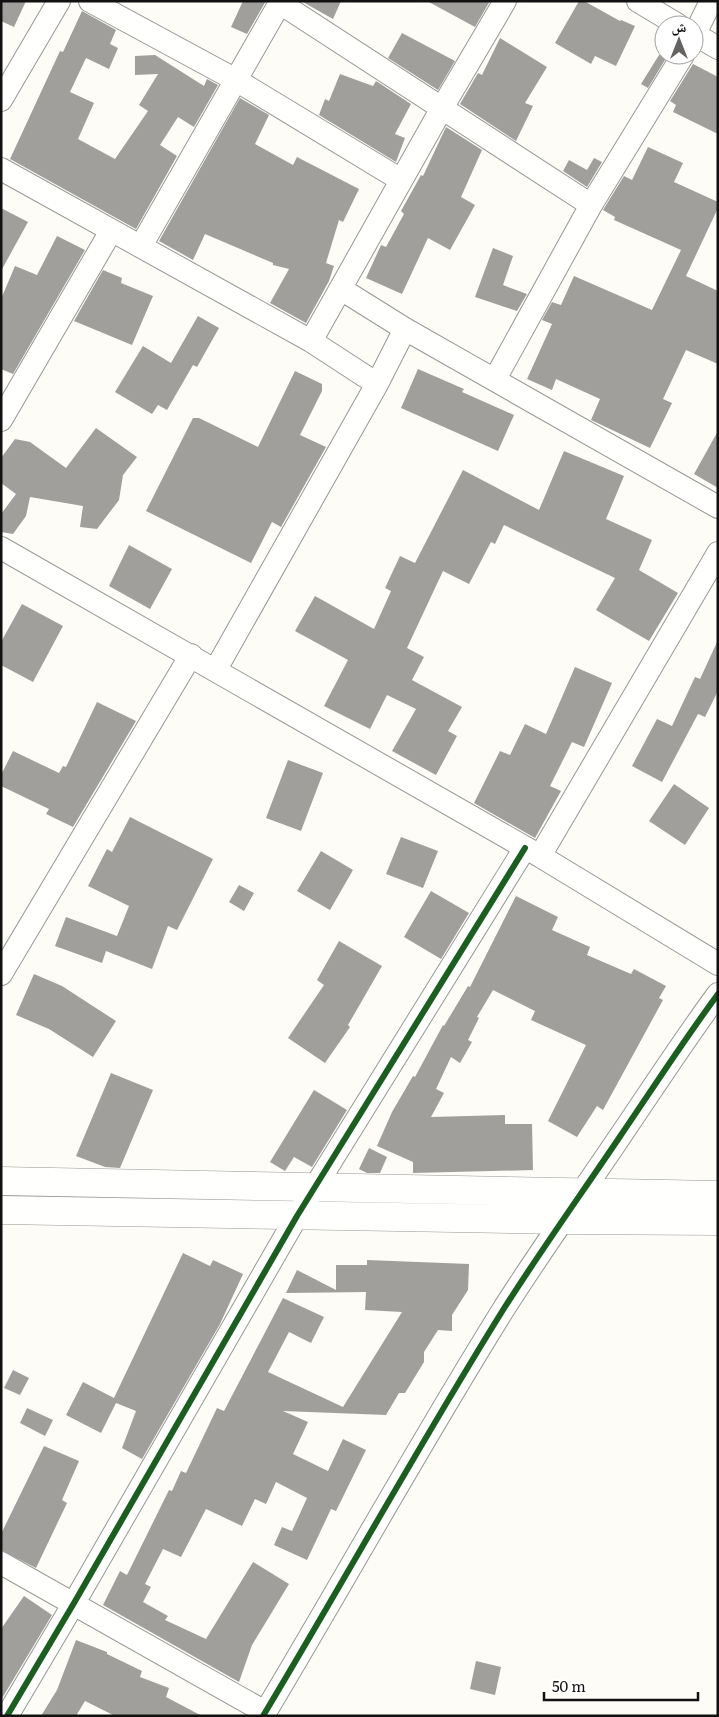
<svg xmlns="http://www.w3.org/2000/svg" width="719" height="1717" viewBox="0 0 719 1717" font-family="Literata,'Noto Naskh Arabic',serif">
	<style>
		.building { fill: #a19f9c }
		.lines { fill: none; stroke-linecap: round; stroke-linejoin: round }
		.minor-casing { stroke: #979795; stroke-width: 24 }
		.tertiary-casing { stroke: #979795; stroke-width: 29 }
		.minor { stroke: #fffffe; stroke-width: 22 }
		.tertiary { stroke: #fffffe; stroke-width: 28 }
		.cycleway-casing { stroke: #fff; stroke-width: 9 }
		.cycleway { stroke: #1b5e20; stroke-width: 6 }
	</style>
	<rect width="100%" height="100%" fill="#fdfcf7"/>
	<path class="building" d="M1,1h25l-12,26 -13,-6z
		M243,1h23l-19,33 -16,-7z
		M301,1h40l-8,18z
		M427,1h63l-15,26z
		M579,1h5l36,20 1,-1 14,6 -19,40 -21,-10 -4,8 -36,-21z
		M82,11l34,19 -6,14 8,4 -9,21 -23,-11 -16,34 24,11 -16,36 37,20 33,-48 -9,-6 19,-31 -23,1v-19l20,-1 49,31 3,-7 11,6 -24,42 -16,-10 -18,28 17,11 -41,73 -126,-70 50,-108 3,1z
		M402,33l53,28 -17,29 -50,-32z
		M500,38l47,29 -22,36 8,3 -17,35 -56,-37 18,-31 4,2z
		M659,55h9l-20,33 -7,-4z
		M693,64l25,13v57l-45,-22 3,-7 -6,-4z
		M340,74l33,12 3,-5 35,23 -16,30 10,4 -9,24 -77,-47 6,-16 4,2z
		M240,98l29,17 -14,29 38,21 4,-8 62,32 -16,33 -4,-2 -13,43 8,3 -5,15 -23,42 -36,-20 19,-34 -16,-4v-2l-68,-29 -12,26 -34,-19z
		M446,127l36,23 -21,47 14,8 -25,45 -22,-12 -26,56 -36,-16 15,-33 5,2 18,-33 -3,-3 20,-36 2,1z
		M648,147l35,16 -9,19 44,20v6l-32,68 32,15v73l-32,-14 -23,49 9,4 -22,45 -59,-28 9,-21 -44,-20 -4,11 -25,-11 25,-55 -10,-4 10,-18 9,3 13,-29 78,34 29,-60 -67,-30 1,-3 -12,-7 21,-34 8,4z
		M594,158l8,4 -15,25 -24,-16 6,-11 18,10z
		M1,208l27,14 -27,49z
		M57,236l28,14 -72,124 -12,-5v-70l14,-33 22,9z
		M493,248l20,8 -10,29 24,9 -10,17 -42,-14z
		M103,270l19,8 -1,5 32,13 -21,49 -58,-24z
		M198,316l21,12 -22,39 -4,-2 -26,45 -9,-5 -6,9 -37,-22 28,-46 28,17z
		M418,369l46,20 -2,3 52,23 -16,36 -97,-43z
		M295,371l27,13v7l-22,44 26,12 -45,80 -9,-5 -21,41 -105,-52 47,-93h6l59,29z
		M96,428l41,29 -14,18 -4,25 -22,29 -17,-2 3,-21 -53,-9 -4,19 -13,18 -12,-2v-18l15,-20 -15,-11v-25l14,-19 15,3 36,26z
		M718,431v57l-24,-14z
		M564,451l60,25 -18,43 46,21 -13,30 39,23 -29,48 -53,-31 19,-32 -111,-53 -9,19 -4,-2 -22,42 -26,-13 -36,77 17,9 -12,23 50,27 -14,24 9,5 -21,39 -44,-24 24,-42 -29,-14 -17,34 -46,-23 24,-46 -53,-29 20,-35 59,33 17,-38 -6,-3 15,-32 15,7 48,-93 76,40z
		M129,545l43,24 -22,40 -41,-23z
		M22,604l41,22 -30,56 -32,-17v-23z
		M718,640v51l-13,26 -7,-3 -36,68 -30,-16 25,-47 15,7 23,-49 5,2z
		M575,667l37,16 -28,64 -12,-5 -22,44 11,5 -26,47 -61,-35 26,-52 10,4 15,-31 21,10z
		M97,702l39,19 -63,106 -27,-13 3,-5 -48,-23v-11l12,-24 46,22 4,-7 3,1z
		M288,760l35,13 -22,58 -35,-13z
		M674,784l35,24 -24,37 -36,-24z
		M130,817l83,42 -36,71 -9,-4 -16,43 -46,-18 -4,12 -47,-17 11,-29 51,19 12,-30 -41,-20 19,-37 5,3z
		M401,837l37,14 -15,37 -37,-14z
		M321,851l32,19 -23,40 -33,-19z
		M239,885l15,8 -10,18 -15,-9z
		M431,891l38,22 -28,46 -37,-22z
		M516,896l42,21 -6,13 38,17 -3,8 44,19 3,-5 32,17 -7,12 4,2 -60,110 -6,-4 -20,31 -29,-16 38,-76 -55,-25 4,-9 -42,-21 -16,27 2,1 -11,22 4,2 -12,21 -9,-6 -15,32 8,4 -13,24 74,-2v9h27l1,46 -120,3v-11l-36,-16 15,-34 21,-36 2,1 28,-52 1,1 24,-40 2,1z
		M339,941l43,25 -34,59 2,2 -25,36 -37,-25 36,-53 -7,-5z
		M34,974l28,12 54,35 -23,36 -44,-28 -33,-14z
		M111,1073l42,17 -33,78 -15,-1 -29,-11z
		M314,1090l33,20 -35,57 -18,-10 -9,14 -15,-9z
		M369,1148l18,9 -7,16h-13l-8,-4z
		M183,1253l27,13 3,-6 30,14 -23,50 -78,135 -20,-11 14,-37 -20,-8 -15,30 -35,-18 17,-33 31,16z
		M367,1260l102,4 -1,26 -16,25v16l-14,-1 -14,22v10l-19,31h-6l-13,22 -103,-4 25,11 -15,32 35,17 15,-32 23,11 -30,61 -5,-2 -24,51 -33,-15 8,-18 10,4 15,-33 -31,-16 -10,22 -11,-5 -13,27 -36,-17 -25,48 -18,-8 -18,35 6,3 -8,15 25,14 -3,4 41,19 47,-77 36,22 -37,61 -13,37 -136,-77 17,-34 7,4 42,-85 3,1 9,-20 5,2 31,-65 7,3 59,-113 41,19 -13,26 -22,-11 -21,40 75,35 59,-95 -37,-2 1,-18 -80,1 11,-23 39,20v-25h31z
		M13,1370l16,8 -9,17 -16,-7z
		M27,1408l26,12 -8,16 -25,-13z
		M44,1446l35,15 -17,39 5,3 -31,65 -35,-18v-16z
		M24,1596l28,19 -51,85v-71z
		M76,1640l31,12v2l35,17 -2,6 29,11 -3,9 36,19h-87l-30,-15 -9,15h-35l16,-26z
		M476,1661l25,6 -6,28 -25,-6z"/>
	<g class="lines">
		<g class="minor-casing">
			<path id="minor" d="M90,1l146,79 165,100
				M638,1l40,24
				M280,3l311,202
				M694,34l24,14
				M694,36l17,-35
				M1,100l58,-99
				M1,169l310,172 131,-233 63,-107
				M141,246l140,-245
				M341,289l64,40 313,178
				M311,341l66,43
				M495,379l96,-174 92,-150
				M1,420l110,-189
				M1,548l539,308 178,108
				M216,669l161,-285 28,-55
				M540,856l178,-303
				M1,974l190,-319
				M1,1563l264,149
				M7,1716l67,-113 223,-387 228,-368
				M263,1716c81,-135 157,-273 240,-406 38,-60 79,-117 118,-175 32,-47 63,-95 97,-141"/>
		</g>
		<g class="tertiary-casing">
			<path id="tertiary" d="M1,1181l717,14
				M1,1210l560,10 157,1"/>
		</g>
		<use href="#minor" class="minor"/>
		<use href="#tertiary" class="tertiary"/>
		<g class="cycleway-casing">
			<path id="cycleway" d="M7,1716l67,-113 223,-387 228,-368
				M263,1716c81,-135 157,-273 240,-406 38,-60 79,-117 118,-175 32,-47 63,-95 97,-141"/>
		</g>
		<use href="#cycleway" class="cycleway"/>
	</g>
	<rect width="719" height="1717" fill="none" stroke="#111111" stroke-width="5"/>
	<g transform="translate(679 40)"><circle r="24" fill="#ffffff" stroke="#a0a0a0"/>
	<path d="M0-4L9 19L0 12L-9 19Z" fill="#646362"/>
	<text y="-8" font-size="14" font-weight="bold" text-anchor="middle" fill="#111111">ش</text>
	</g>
	<path d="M544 1692v8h154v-8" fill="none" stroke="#111111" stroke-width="2.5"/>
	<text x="552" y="1692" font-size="15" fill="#111111" stroke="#ffffff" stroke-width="4" paint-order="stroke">50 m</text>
</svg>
